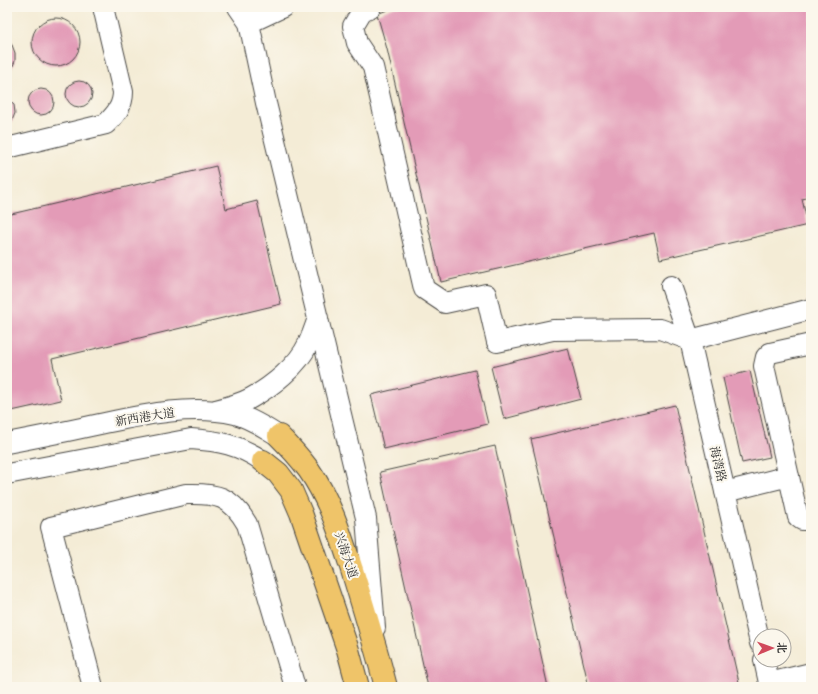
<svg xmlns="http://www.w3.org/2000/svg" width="818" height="694" viewBox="0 0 818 694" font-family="'IM FELL DW Pica','Noto Serif SC',serif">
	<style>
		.building { fill: #e39bb7 }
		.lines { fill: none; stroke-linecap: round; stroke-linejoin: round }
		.minor-casing { stroke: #494845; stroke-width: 22 }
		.major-casing { stroke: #494845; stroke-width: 24 }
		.minor { stroke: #fff; stroke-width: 20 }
		.major { stroke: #efc469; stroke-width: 22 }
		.labels { text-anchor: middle; stroke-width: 4; stroke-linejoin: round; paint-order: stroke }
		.street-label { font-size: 12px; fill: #2b2b2b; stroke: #fbf7ec }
	</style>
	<rect width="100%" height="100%" fill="#fbf7ec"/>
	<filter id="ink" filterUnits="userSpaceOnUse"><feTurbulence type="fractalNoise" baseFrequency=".025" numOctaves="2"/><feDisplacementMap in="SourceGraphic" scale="8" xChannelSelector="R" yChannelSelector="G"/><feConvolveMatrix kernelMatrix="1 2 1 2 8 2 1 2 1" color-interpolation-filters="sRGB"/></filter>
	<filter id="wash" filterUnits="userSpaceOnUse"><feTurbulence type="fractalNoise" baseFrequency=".012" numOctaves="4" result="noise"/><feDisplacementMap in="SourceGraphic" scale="16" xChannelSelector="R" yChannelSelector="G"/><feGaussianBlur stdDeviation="0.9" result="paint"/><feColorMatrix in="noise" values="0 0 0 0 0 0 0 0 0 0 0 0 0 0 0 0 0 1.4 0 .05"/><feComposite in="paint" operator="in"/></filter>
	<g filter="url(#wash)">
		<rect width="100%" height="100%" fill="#f4ecd6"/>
		<g id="blocks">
			<path class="building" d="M395,7h416v190l-9,2 6,26 -148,34 -6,-26 -213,49 -54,-233 -10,-35z
				M32 42a24 24 0 1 1 48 0a24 24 0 1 1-48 0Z
				M7,39l5,6 3,8v8l-3,7 -5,8z
				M66 94a13 13 0 1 1 26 0a13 13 0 1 1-26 0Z
				M28 102a13 13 0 1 1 26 0a13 13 0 1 1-26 0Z
				M7,99l7,6 1,8 -3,8 -5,3z
				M216,166l10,43 31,-8 24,103 -229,55 9,41 -54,12v-197z
				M568,348l13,51 -77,20 -13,-52z
				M475,370l13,54 -104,25 -13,-54z
				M750,371l20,86 -28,6 -19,-85z
				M675,405l65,282h-151l-58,-248z
				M495,446l53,241h-120l-48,-215z"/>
		</g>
	</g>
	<g filter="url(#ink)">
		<use href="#blocks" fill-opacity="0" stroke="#494845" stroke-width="1"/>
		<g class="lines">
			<g class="minor-casing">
				<path id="minor" d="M238,7l11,16 17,80 100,415 9,110
					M371,7l-9,4 -9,15 4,17 16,24 51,222 21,14 41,-9 11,48 56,-12 107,-1 30,11 121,-31
					M249,23l34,-16
					M7,148l99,-24c10,-10 17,-18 17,-32l-20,-85
					M671,286l19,54 70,303
					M811,344l-41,9 -4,4 -2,9 34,151 4,3h9
					M216,410c12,-3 24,-6 35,-12 20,-11 47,-32 57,-54 4,-8 7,-17 10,-26
					M7,443c31,-6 62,-12 93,-19 43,-9 91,-20 135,-10 16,4 30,14 44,22
					M7,474l184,-35c29,2 48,6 72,22
					M725,492l64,-16
					M764,660l6,27
					M769,683l42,-10
					M93,687l-42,-160 135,-33c31,-1 45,2 61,30l48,163"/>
			</g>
			<g class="major-casing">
				<path id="major" d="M279,436c11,11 21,22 30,34 21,30 32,66 43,100 12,39 24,78 34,117
					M263,461l15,12 13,17 10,23 47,137 10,37"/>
			</g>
			<use href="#minor" class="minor"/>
			<use href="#major" class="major"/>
		</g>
	</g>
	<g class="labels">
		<g class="street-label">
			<text transform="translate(145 417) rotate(-9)" y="4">新西港大道</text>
			<text transform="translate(718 464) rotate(77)" y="4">海湾路</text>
			<text transform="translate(346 555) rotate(71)" y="4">兴海大道</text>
		</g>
	</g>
	<rect width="818" height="694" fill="none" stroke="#fbf7ec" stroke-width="24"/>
	<g transform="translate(772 648) rotate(88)"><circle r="19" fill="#fbf7ec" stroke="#a8a59f"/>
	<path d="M0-3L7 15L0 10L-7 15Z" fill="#d1495b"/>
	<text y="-6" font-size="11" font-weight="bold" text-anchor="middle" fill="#2b2b2b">北</text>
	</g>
</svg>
